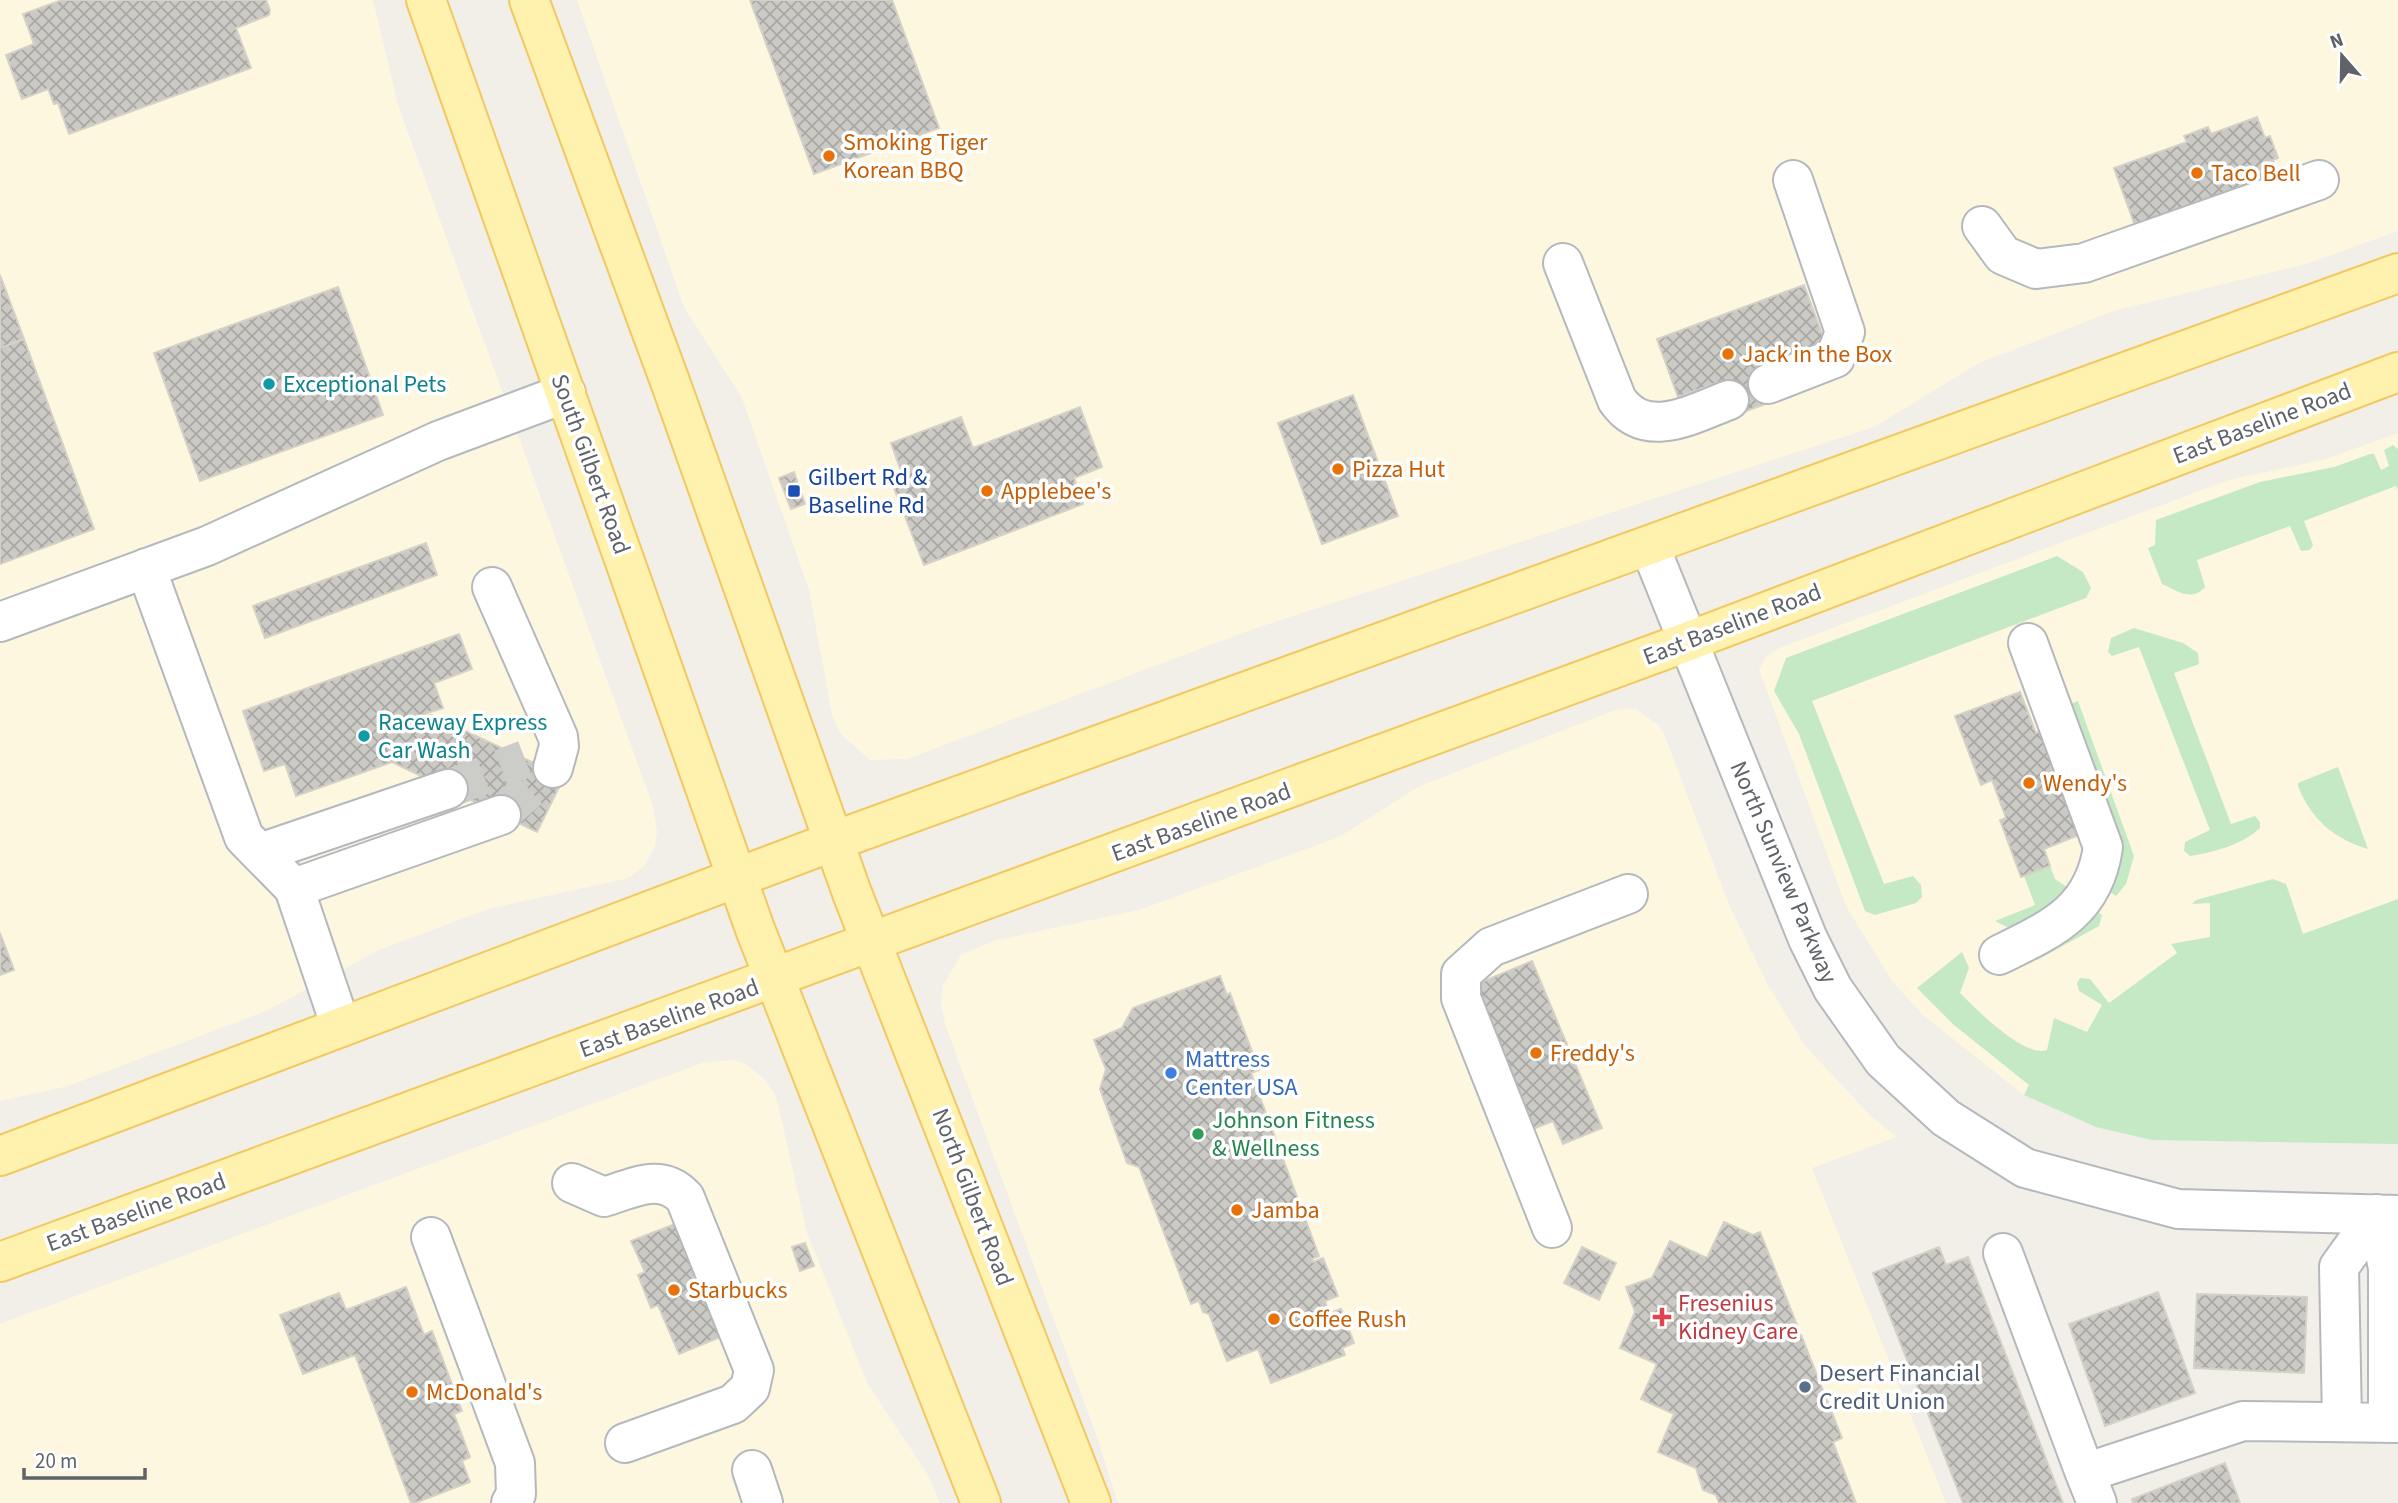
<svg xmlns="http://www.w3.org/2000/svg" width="2398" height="1503" viewBox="0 0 2398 1503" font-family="'Source Sans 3',sans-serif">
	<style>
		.commercial { fill: #fef7e0 }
		.grass { fill: #c5e8c5 }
		.building { fill: url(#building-cross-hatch); stroke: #d6d1c6; stroke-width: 2 }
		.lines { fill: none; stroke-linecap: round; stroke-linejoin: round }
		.minor-tunnel { stroke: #ccccc8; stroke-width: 38; stroke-dasharray: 38 19; stroke-linecap: butt }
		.minor-casing { stroke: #b5b8bc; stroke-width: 42 }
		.major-casing { stroke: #f2c960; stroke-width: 42 }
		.minor { stroke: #fff; stroke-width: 38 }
		.major { stroke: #fff2af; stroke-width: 38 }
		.food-dot { fill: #e8710a; stroke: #fff; stroke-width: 2.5 }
		.culture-dot { fill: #0f9aa8; stroke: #fff; stroke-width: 2.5 }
		.transit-dot { fill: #1a4fb4; stroke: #fff; stroke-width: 2.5 }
		.shop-dot { fill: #3f7fe0; stroke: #fff; stroke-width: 2.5 }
		.leisure-dot { fill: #2e9e5b; stroke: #fff; stroke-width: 2.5 }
		.health-dot { fill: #e0444e; stroke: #fff; stroke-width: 2.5 }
		.service-dot { fill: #5c6f8a; stroke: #fff; stroke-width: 2.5 }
		.labels { text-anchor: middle; stroke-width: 7; stroke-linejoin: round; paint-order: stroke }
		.food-label { font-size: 24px; fill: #c56008; stroke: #fff; text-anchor: start }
		.culture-label { font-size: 24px; fill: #0d838f; stroke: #fff; text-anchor: start }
		.street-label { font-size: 24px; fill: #5f6368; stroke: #fff }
		.transit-label { font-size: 24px; fill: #164399; stroke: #fff; text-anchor: start }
		.shop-label { font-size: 24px; fill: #366cbe; stroke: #fff; text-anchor: start }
		.leisure-label { font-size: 24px; fill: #27864d; stroke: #fff; text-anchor: start }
		.health-label { font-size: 24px; fill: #be3a42; stroke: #fff; text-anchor: start }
		.service-label { font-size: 24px; fill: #4e5e75; stroke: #fff; text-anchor: start }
	</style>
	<defs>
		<pattern id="building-cross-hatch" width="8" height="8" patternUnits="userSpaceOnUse" patternTransform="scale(1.75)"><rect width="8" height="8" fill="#cccac5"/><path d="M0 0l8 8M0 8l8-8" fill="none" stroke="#a9a8a4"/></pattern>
	</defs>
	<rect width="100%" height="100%" fill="#f1efe8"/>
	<path class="commercial" d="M0,0h373l25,105 255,701 4,26 -2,15 -11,19 -15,12 -141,31 -109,41 -113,61 -198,75 -68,15z
		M577,0h1821v231l-89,32 -196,48 -134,52 -105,64 -621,202 -346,130 -37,1 -30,-27 -8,-19 -23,-124 -67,-192 -58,-91z
		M2398,433v466l-95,35 -125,19 -69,50 -19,-24 13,26 -16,27 -40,18 -23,45 -101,-80 -31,-34 -46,-75 -87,-237 8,-13 12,-8 450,-168 97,-21z
		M1636,709l23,17 5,8 66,173 38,78 37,61 65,69 26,22 -84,31 134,335h-828l-22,-69 -151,-410 -4,-21 2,-18 18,-30 32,-14 146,-31 200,-73 81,-51 195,-76z
		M732,1060l14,4 20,17 10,15 31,137 60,150 61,92 12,28h-940v-179l702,-261z"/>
	<path class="grass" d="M2393,445l5,4v40l-2,-3 -92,35 9,24 -3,5 -9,1 -11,-25 -93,34 8,27c-13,15 -28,4 -43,-3l-14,-36 7,-3 1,-25 104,-38 74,-15 36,-13h4l7,16 8,-4 -5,-16z
		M2057,556l26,16 8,16 -5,10 -274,103 72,183 29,-8 8,9 1,12 -6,6 -41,12 -10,-4 -66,-177 -25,-43 12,-33z
		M2134,628l49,15 15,10 1,11 -25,9 57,151 24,-8 5,6v6c-18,17 -46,24 -70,28l-6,-5 1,-9 25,-12 -71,-183 -27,9 -4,-4 3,-14z
		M2078,701l56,155 -8,28 -10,12 -7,-5 -41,-186z
		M2338,767l30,82c-34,-10 -57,-30 -70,-63v-3z
		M2050,866l5,13 22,15 -62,37 -20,-10 40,-16 -11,-29z
		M2273,879l13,5 17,50 95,-35v245l-246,-4 -56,-13 -72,-32 5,-10 -75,-60 -37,-37 45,-36 7,16 -9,25c16,16 64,65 87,57l7,-32 33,14 15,-27 -23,-14 -2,-8 3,-5 10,1 19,24 68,-50 -6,-9 39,-7v-34l-18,1 4,-4z
		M2096,911l6,4 -3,11 -62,34 -3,-7z"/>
	<path class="building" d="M62,0h204l4,10 -1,5 -33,13 15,40 -182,66 -11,-31 -4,1 -6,-15 -26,10 -16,-44 28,-11 -11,-30z
		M750,0h142l47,128 -125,46z
		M2257,117l8,21 5,-2 8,22 -5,2 7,18 -142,56 -24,-66 73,-26 -3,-6 24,-9 3,7z
		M0,275l24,64 -24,9z
		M1804,285l21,57 -63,24 12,35 -39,14 -13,-34 -44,16 -21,-58z
		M338,287l45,128 -183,66 -46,-128z
		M24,339l70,190 -94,35v-216z
		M1353,395l45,121 -76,28 -44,-121z
		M1080,407l22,60 -28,11 9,26 -159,61 -34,-87 12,-4 -11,-31 70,-26 12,31z
		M794,472l11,32 -14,5 -12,-31z
		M426,543l11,32 -172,63 -12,-32z
		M459,634l13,35 -38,14 9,25 -16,5 137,64 -27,55 -145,-70 -96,34 -11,-32 -21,7 -21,-60z
		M2020,692l16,41 9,-3 39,103 -40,16 6,17 -29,11 -21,-57 6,-2 -14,-38 -11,5 -26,-69z
		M0,933l14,37 -14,5z
		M1532,961l70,167 -39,16 -10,-23 -20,8 -61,-143z
		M1220,976l7,19 3,-2 29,77 -8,3 68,183 -7,3 1,3 10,-4 15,38 -13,5 4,12 12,-4 13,34 -12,5 3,7 -74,28 -13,-34 -31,12 -18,-47 -6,-2 -4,-11 -8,3 -52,-137 -12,-4 -27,-74 6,-20 -12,-29 28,-12 11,-20z
		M1724,1222l29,13 7,-3 82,206 -9,4 23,61h-137l-3,-8 -13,-5 -7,-22 -38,-16 16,-38 -33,-15 16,-35 -37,-16 15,-36 -9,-25 26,-9 18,-37 37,17z
		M675,1224l48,112 -44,18 -21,-49 -7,3 -13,-33 7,-3 -14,-31z
		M805,1243l9,23 -14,5 -8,-24z
		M1582,1247l34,16 -17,37 -35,-17z
		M1939,1247l7,18 22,-8 95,246h-100l-90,-230z
		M406,1287l18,48 8,-4 30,80 -8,3 16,43 -8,4 8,21 -55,21h-4l-56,-148 -52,19 -23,-59 59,-22 7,17z
		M2158,1292l37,101 -90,33 -36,-102z
		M2197,1294l110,3 -3,76 -110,-5z
		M2225,1463l15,40h-107l-1,-4z"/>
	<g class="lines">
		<path class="minor-tunnel" d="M448,789l77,-30
			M501,815l52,-47"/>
		<g class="minor-casing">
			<path id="minor" d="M1982,226l21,29 33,14 48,-6 235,-83
				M1563,263l54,137c29,41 75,14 112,0
				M1768,384l67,-26 10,-26 -52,-152
				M1650,547l158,392 25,50 50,71 63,58 79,50 153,41 220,6
				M146,568l98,269 50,51 47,139
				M492,587l66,150 1,9 -6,22
				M0,622l207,-76 231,-105 128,-48
				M260,853l188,-64
				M294,888l207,-73
				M1999,955c53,-26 95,-44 104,-108l-75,-204
				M572,1183l32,14c30,-9 57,-25 81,1l69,172 -4,18 -17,16 -108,39
				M2377,1214l11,54v155
				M1552,1228l-91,-230v-24l30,-27 137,-53
				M431,1237l84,226 1,31 -5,9
				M2003,1253l82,220
				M2342,1421l-3,-154 38,-53
				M752,1470l11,33
				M2097,1503l-12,-30 158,-52 155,2"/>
		</g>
		<g class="major-casing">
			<path id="major" d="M426,0l329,929 226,574
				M529,0l143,387 180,506 239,610
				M0,1156l834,-315 1564,-568
				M0,1262l1689,-621 709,-269"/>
		</g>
		<use href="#minor" class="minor"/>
		<use href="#major" class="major"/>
	</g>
	<g class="food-dot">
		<circle cx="829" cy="156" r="7"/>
		<circle cx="2197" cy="173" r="7"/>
		<circle cx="1728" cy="354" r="7"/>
		<circle cx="1338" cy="469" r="7"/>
		<circle cx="987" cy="491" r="7"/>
		<circle cx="2029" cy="783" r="7"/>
		<circle cx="1536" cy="1053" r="7"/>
		<circle cx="1237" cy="1210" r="7"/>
		<circle cx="674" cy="1290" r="7"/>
		<circle cx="1274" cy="1319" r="7"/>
		<circle cx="412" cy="1392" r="7"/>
	</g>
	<g class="culture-dot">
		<circle cx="269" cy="384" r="7"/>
		<circle cx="364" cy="736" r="7"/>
	</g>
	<rect class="transit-dot" x="787" y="484" width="14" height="14" rx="3.5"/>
	<circle class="shop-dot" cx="1171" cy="1073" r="7"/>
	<circle class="leisure-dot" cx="1198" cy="1134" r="7"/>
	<path class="health-dot" d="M1658.5 1306.5h7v7h7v7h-7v7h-7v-7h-7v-7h7z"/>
	<circle class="service-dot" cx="1805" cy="1387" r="7"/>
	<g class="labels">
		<g class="food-label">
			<text x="843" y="150">Smoking Tiger<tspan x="843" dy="28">Korean BBQ</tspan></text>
			<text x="2211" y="181">Taco Bell</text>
			<text x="1742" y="362">Jack in the Box</text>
			<text x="1352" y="477">Pizza Hut</text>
			<text x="1001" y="499">Applebee's</text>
			<text x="2043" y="791">Wendy's</text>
			<text x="1550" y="1061">Freddy's</text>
			<text x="1251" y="1218">Jamba</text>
			<text x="688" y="1298">Starbucks</text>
			<text x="1288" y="1327">Coffee Rush</text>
			<text x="426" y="1400">McDonald's</text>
		</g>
		<g class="culture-label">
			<text x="283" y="392">Exceptional Pets</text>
			<text x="378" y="730">Raceway Express<tspan x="378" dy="28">Car Wash</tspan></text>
		</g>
		<g class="street-label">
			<text transform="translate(2262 423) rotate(-21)" y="8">East Baseline Road</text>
			<text transform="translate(591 464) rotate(70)" y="8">South Gilbert Road</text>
			<text transform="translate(1732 624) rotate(-21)" y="8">East Baseline Road</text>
			<text transform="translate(1201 822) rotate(-20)" y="8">East Baseline Road</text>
			<text transform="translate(1784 872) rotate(67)" y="8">North Sunview Parkway</text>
			<text transform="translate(669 1018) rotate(-20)" y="8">East Baseline Road</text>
			<text transform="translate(973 1197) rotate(69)" y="8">North Gilbert Road</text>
			<text transform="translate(136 1212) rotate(-20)" y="8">East Baseline Road</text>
		</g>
		<g class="transit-label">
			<text x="808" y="485">Gilbert Rd &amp;<tspan x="808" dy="28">Baseline Rd</tspan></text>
		</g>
		<g class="shop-label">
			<text x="1185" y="1067">Mattress<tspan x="1185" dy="28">Center USA</tspan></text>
		</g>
		<g class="leisure-label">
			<text x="1212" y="1128">Johnson Fitness<tspan x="1212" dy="28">&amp; Wellness</tspan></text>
		</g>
		<g class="health-label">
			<text x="1678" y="1311">Fresenius<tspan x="1678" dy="28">Kidney Care</tspan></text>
		</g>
		<g class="service-label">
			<text x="1819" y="1381">Desert Financial<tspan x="1819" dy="28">Credit Union</tspan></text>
		</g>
	</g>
	<g transform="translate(2342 56) rotate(340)" stroke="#ffffff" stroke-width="5" paint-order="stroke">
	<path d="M0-5L12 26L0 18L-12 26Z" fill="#5f6368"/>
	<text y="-10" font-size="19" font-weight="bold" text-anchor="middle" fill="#5f6368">N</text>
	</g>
	<path d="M24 1468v10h121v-10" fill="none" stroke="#5f6368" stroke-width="3.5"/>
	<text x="35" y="1468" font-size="21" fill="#5f6368" stroke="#ffffff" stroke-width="5" paint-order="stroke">20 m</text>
</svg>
